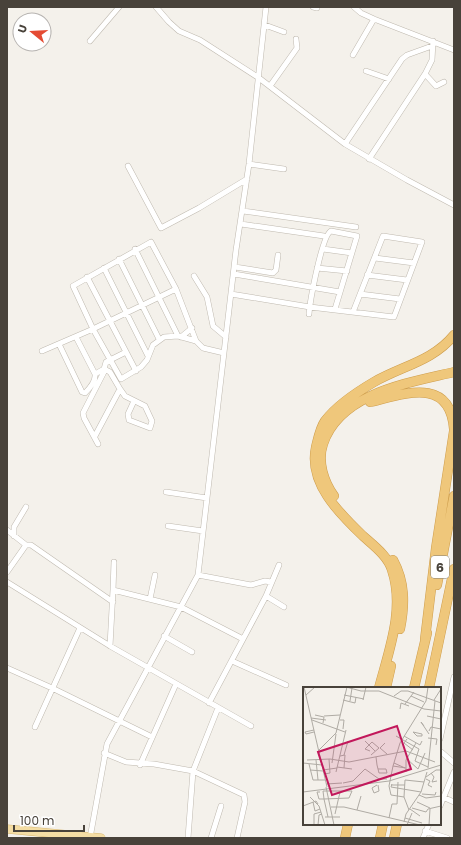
<svg xmlns="http://www.w3.org/2000/svg" width="461" height="845" viewBox="0 0 461 845" font-family="Poppins,sans-serif">
	<style>
		.lines { fill: none; stroke-linecap: round; stroke-linejoin: round }
		.street-casing { stroke: #bfb9af; stroke-width: 6 }
		.primary-casing { stroke: #d8b975; stroke-width: 9 }
		.highway-casing { stroke: #ce9d4c; stroke-width: 10 }
		.street { stroke: #fff; stroke-width: 5 }
		.primary { stroke: #f4dda4; stroke-width: 8 }
		.highway { stroke: #efc77b; stroke-width: 9 }
		.labels { text-anchor: middle; stroke-width: 4; stroke-linejoin: round; paint-order: stroke }
		.shield { fill: #fff; stroke: #7f7b75; stroke-width: 1 }
		.shield-label { font-size: 13px; font-weight: bold; fill: #48423a }
		.inset-road { fill: none; stroke: #afaba4; stroke-width: 1 }
		.view { fill: #c2185b; fill-opacity: 0.15; stroke: #c2185b; stroke-width: 2 }
		.inset-edge { fill: none; stroke: #48423a; stroke-width: 2 }
	</style>
	<rect width="100%" height="100%" fill="#f4f1eb"/>
	<g class="lines">
		<g class="street-casing">
			<path id="street" d="M156,7l13,15 10,9 21,9 59,38 86,66 62,36 47,25
				M313,7l4,1
				M354,7l7,6 13,6 80,31
				M265,25l19,7
				M90,41l29,-34
				M353,55l21,-36
				M366,71l23,8
				M425,74l11,12 8,-4
				M270,86l27,-38 -1,-9
				M345,144l57,-85 5,-4 25,-9
				M369,159l56,-85 7,-14 1,-19
				M249,164l35,5
				M128,166l33,62 38,-20 48,-29
				M243,211l113,16
				M241,224l83,12
				M135,249l43,87
				M323,249l29,4
				M375,258l39,5
				M119,259l40,80
				M235,267l38,6 3,-3 2,-15
				M104,268l44,88
				M317,268l30,3
				M234,274l106,18
				M367,275l40,5
				M194,276l13,21 6,29 13,11
				M87,277l49,94
				M231,294l79,13 84,10 28,-75 -39,-6 -30,76
				M360,294l40,5
				M309,314c1,-13 13,-79 22,-83l26,5 -22,73
				M76,337l19,37 9,-5 2,-7 20,-10
				M181,337l11,-9
				M196,341l-20,-52 -25,-47 -78,44 20,43 28,50 20,-12 6,-7 6,-15 11,-8 14,-1 18,5 7,7 21,5
				M59,344l23,48 3,1c5,-5 11,-12 10,-19
				M42,351l51,-22 83,-40
				M120,389l5,7 20,10 7,15 -2,7 -21,-8 -1,-6 6,-13
				M95,436l25,-47 -10,-17 -6,-3
				M98,444l-14,-26 -1,-5 22,-43
				M166,492l41,6
				M168,526l35,5
				M7,530l19,15h5l82,57
				M14,536v-9l12,-20
				M7,572l19,-27
				M198,575l53,10 14,-4 6,1
				M7,582l103,64 141,80
				M113,590l1,-28
				M266,596l18,11
				M150,599l5,-24
				M164,636l28,16
				M110,646l3,-56 68,17 62,32
				M232,661l54,24
				M7,668l45,20 100,49
				M209,703l57,-107 13,-31
				M35,727l45,-99
				M440,739l14,-62
				M440,751l14,12
				M104,753l22,9 28,2 39,7 51,24 1,7 -8,36
				M140,765l36,-81
				M445,798l9,4
				M440,806l14,-34
				M425,831l22,7
				M90,838l17,-94 91,-169 38,-325 13,-86 17,-157
				M188,838l5,-67 25,-63
				M211,838l10,-32
				M423,838l6,-14"/>
		</g>
		<g class="primary-casing">
			<path id="primary" d="M7,829l94,9"/>
		</g>
		<g class="highway-casing">
			<path id="highway" d="M370,402c34,-8 80,-26 84,27
				M334,496c-10,-14 -17,-34 -11,-52 17,-51 85,-61 131,-72
				M393,560c12,22 12,44 7,69
				M437,585l17,-89
				M425,639l11,-91 18,-117
				M379,688c10,-38 26,-79 13,-118 -4,-14 -19,-25 -29,-34 -24,-23 -55,-53 -47,-89 2,-8 4,-19 9,-26 12,-16 32,-29 49,-39 28,-16 59,-21 80,-47
				M386,688l5,-22
				M414,688l13,-55
				M429,688l25,-119
				M345,838l3,-14
				M380,838l3,-14
				M394,838l3,-14"/>
		</g>
		<use href="#street" class="street"/>
		<use href="#primary" class="primary"/>
		<use href="#highway" class="highway"/>
	</g>
	<g class="labels">
		<rect class="shield" x="431" y="556" width="18" height="22" rx="3"/>
		<g class="shield-label">
			<text x="440" y="572">6</text>
		</g>
	</g>
	<g transform="translate(303 687)">
		<rect width="138" height="138" fill="#f4f1eb"/>
		<path class="inset-road" d="M1,0l23,100M43,0l15,4h18l45,18 17,2M3,8l9,-8M41,8l20,4M91,9l7,-5h7l33,12M108,9l13,6M40,13l12,3 1,-6M60,13l3,-13M131,13l7,-11M47,14l2,-13M102,17l9,-12M97,22l1,-6 8,3M12,28l9,2 -1,6M21,29l16,-1M124,29l14,3M8,31l15,2M9,33l33,12M37,33h4l-1,9M121,39l-3,-4 8,12M11,43l-9,2 1,2 8,-2M126,44l2,-4 10,2M110,45l9,2v2h-5zM93,49l23,13 -4,12 13,6M101,49l16,9 2,-4M125,51l9,1 -1,6M104,52l-3,4 9,7M62,54l10,10M82,56l-5,5 7,6M16,63l17,-17 11,-46M67,64l-5,-2 7,-7 7,6 -8,7M41,68l4,-14M37,69l5,-1 -1,13M73,70l1,8 2,8h8l-1,-4h-8M104,72l11,10 7,-16M4,73l23,-1 19,3 57,-11 29,11M13,73l2,20M0,76l19,2M29,76l4,-29M91,76l11,5M6,77l4,16h12M90,79l13,2M34,80l15,2M125,81l7,-67M7,83l13,1M20,83l14,-2M33,85l10,-42M103,85v-12l10,-17M128,86l3,4 -2,5 5,-1M21,87l6,-1 -1,-14M123,90l10,-7h5M123,92l4,2 -2,4 4,2M40,96l10,-2 12,-12 14,10h8M23,97l16,-1M89,97l-1,3 30,5M74,98l-5,3 2,5 5,-2 -1,-6M88,98h14M23,100l8,38M0,105l86,-11 52,-16M17,105h-3l2,7h5l-1,-8h29l-3,7 -25,1 4,18M119,107l13,1 1,-3M116,108l7,3 15,-2M7,110l9,9 6,19M101,110l-13,-2 -2,-9 4,-20 7,-23 26,-42 2,-14M10,115l2,9 5,-2M114,115l13,6M0,119l13,-5 2,3M28,120h13l76,18M109,121l14,4 2,-3 13,-3M107,122l10,7M54,123l4,-14M106,123l-5,-13 1,-17 19,2M32,127l5,-22M22,130h15M86,131l3,-14h5l1,-22M102,131l17,5M101,135l2,-8 15,-22 6,-20M11,138v-11l7,-2M15,138l1,-10 3,-1M104,138l5,-12M126,138l1,-16"/>
		<path class="view" d="M94,39l14,43 -79,26 -14,-43z"/>
		<rect width="138" height="138" class="inset-edge"/>
	</g>
	<rect width="461" height="845" fill="none" stroke="#48423a" stroke-width="16"/>
	<g transform="translate(32 32) rotate(288)"><circle r="19" fill="#ffffff" stroke="#b6b3b0"/>
	<path d="M0-3L7 15L0 10L-7 15Z" fill="#e44b33"/>
	<text y="-6" font-size="11" font-weight="bold" text-anchor="middle" fill="#48423a">U</text>
	</g>
	<path d="M14 825v6h70v-6" fill="none" stroke="#48423a" stroke-width="2"/>
	<text x="20" y="825" font-size="12" fill="#48423a" stroke="#ffffff" stroke-width="3" paint-order="stroke">100 m</text>
</svg>
